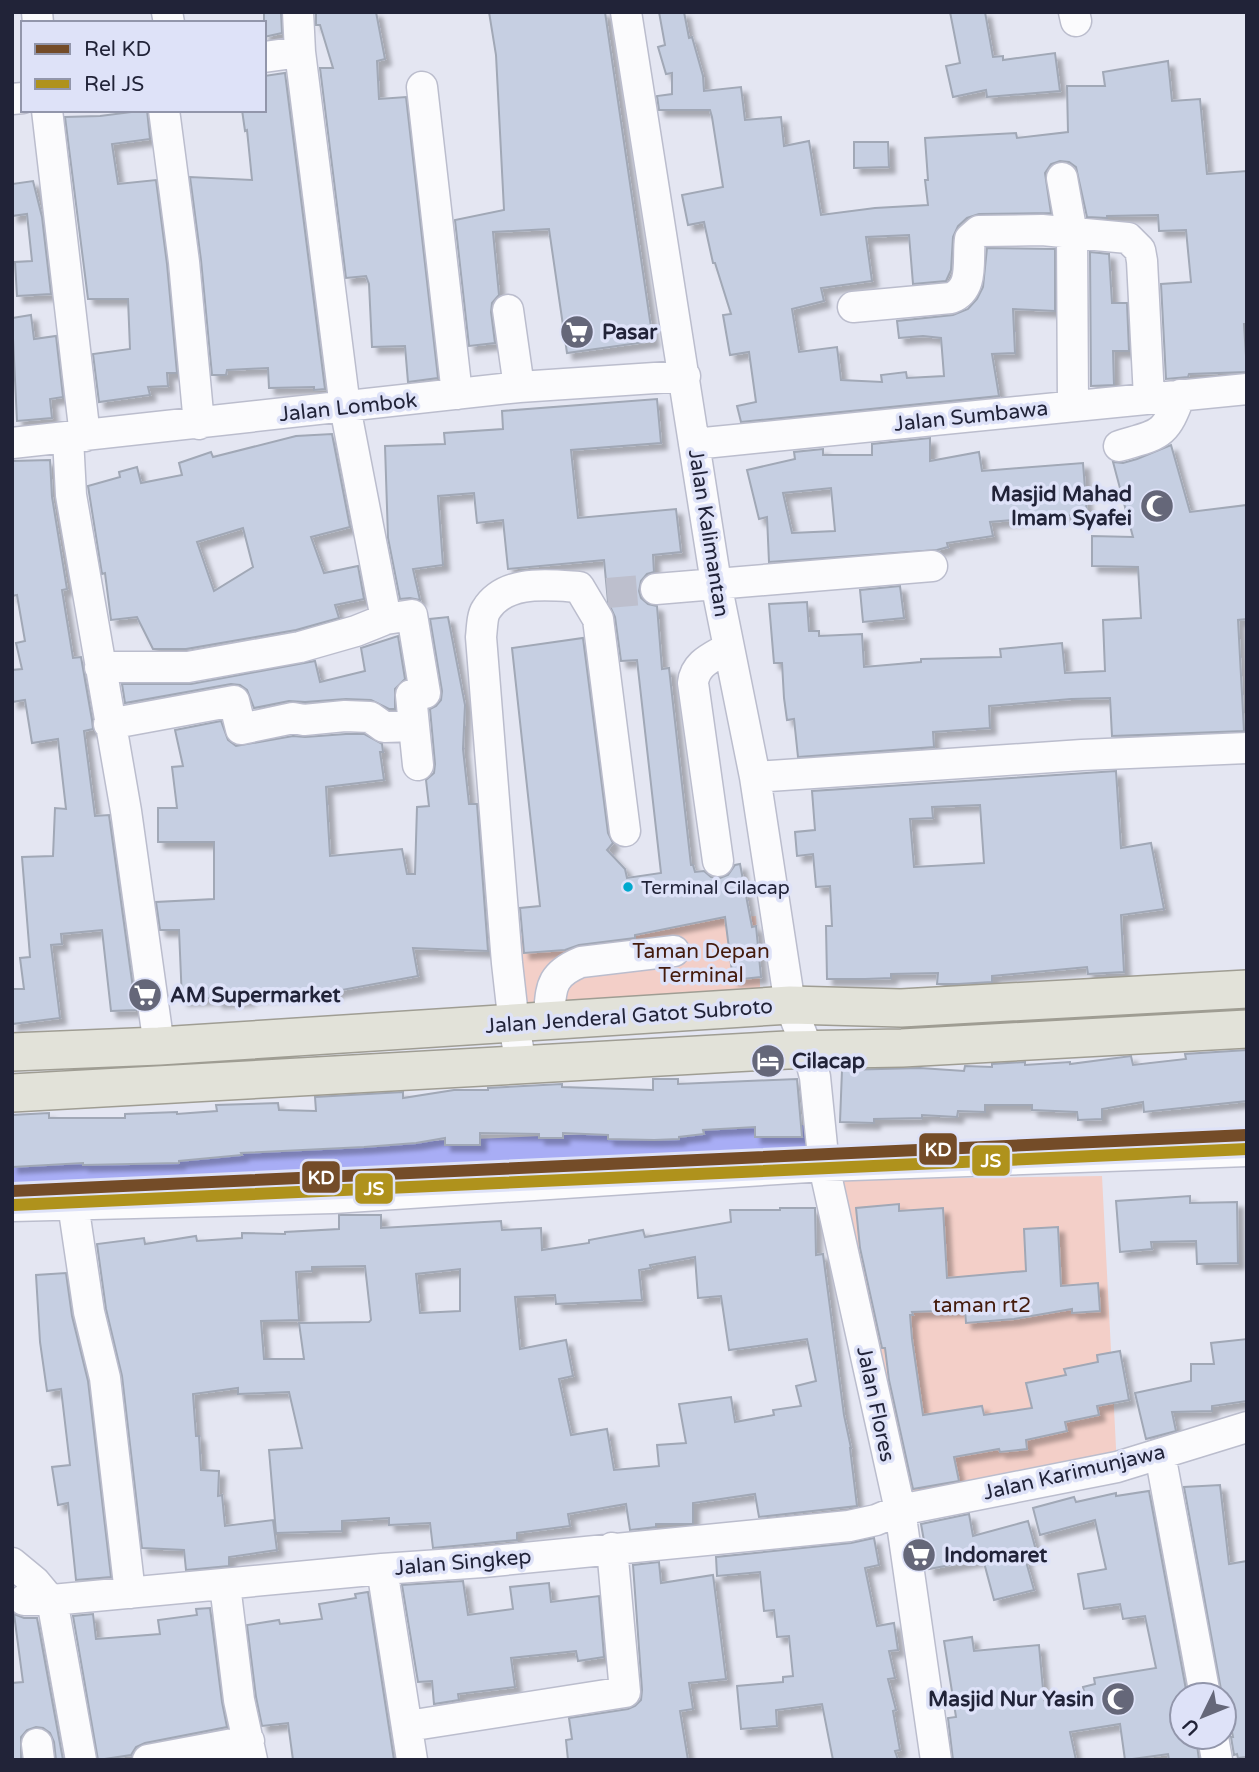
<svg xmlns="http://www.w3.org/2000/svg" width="1259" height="1772" viewBox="0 0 1259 1772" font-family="'Varela Round',sans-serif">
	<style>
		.green { fill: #f3cfc8 }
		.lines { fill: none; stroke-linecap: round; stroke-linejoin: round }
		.river { stroke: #a8adf5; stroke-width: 44 }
		.building { fill: #c6cfe2; stroke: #a1a8b6; stroke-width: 2; fill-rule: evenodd; filter: url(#shadow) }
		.minor-tunnel { stroke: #bdbfcd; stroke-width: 30; stroke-dasharray: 30 15; stroke-linecap: butt }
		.minor-casing { stroke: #bbbdcd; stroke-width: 33 }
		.major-casing { stroke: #9f9d93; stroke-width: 40 }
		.minor { stroke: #fbfbfd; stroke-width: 30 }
		.major { stroke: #e2e2d9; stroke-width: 37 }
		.rail-1-casing { stroke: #dee2f8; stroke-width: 18 }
		.rail-2-casing { stroke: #dee2f8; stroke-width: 18 }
		.rail-1 { stroke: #744c28; stroke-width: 12 }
		.rail-2 { stroke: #af921c; stroke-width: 12 }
		.bus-dot { fill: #00a9ce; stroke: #dee2f8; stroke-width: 2.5 }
		.labels { text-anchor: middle; stroke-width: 7; stroke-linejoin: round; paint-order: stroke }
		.bus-label { font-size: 19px; fill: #212338; stroke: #dee2f8; text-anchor: start }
		.poi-label { font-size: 21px; font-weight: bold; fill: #212338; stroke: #dee2f8; text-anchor: start }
		.street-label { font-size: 21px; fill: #212338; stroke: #dee2f8 }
		.park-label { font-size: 21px; fill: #441b0d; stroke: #dee2f8 }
		.line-badge { stroke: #dee2f8; stroke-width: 2.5 }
		.badge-label { font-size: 19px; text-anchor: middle; font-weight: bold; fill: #fff }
	</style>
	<defs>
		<filter id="shadow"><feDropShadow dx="6" dy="6" stdDeviation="2" flood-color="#0004"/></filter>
	</defs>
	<rect width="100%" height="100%" fill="#e4e6f2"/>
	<path class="green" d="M756,916l5,85 -242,15 -13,-79z
		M1102,1176l15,291 -217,43 -74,-330z"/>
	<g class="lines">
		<path class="river" d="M12,1181l787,-34"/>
	</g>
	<path class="building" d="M264,12h17l1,21 -18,4z
		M316,12h60l9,47 -8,2 2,38 27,-2 32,281 -30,4 -3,-36 -33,1 -3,-63 -3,-8 -20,2 -26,-210h13l-13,-43h-4z
		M489,12h116l48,329 -86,12 -18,-124 -56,3 6,63 -7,8 -1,9 4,31 -26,3 -14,-126 49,-10 -8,-155z
		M659,12h25l5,26 3,-1 11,39 1,15 37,-4 4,33 36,-3 3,29 25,-5 12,74 54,-7 53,-3 -3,-25h3l-3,-42 91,-5 1,5 51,-6 -1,-46h38l-2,-14 65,-11 4,40 28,-2 7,75 40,-3v153h-3l3,48 -58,2 -1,3 -22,2 -5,-95 30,-2 -5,-52 -27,1 -1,-16 -51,1v2l-20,-1 -11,-50 -7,-5 -9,-1 -9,3 -6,9 6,40 -72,1 -12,4 -9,8 -5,11 -2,33 -5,11 -33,3 -4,-49 -43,2 6,44 -51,7 3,13 -32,8 7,43 38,-5 4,33 41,2 -1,-7 25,-3 1,6 37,-2 -3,-38 -18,-2 -24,2 -2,-17 56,-6 15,-6 9,-10 6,-12 4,-39 68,1v62l-42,-2 2,44 -23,1 7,42 -258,26 -4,-16 19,-4 -7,-50 -19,3 -7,-40 8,-1 -16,-51h-2l-9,-41 -16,3 -6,-30 41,-8 -11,-70 -2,-7h-51l-2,-14 15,-2v-21l-6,1 -8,-27 7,-2z
		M950,12h35l8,45 10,-1v4l52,-7 5,38 -73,6 -1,-7 -33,7 -7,-31 14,-3z
		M285,73l40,316 -11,1v-3l-45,1 -1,-20 -41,2 -1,5h-14l-11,-115 -11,-83 62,3 -5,-50 -2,1 -3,-21h22v-34z
		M147,110l3,29 -38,5 6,40 38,-4 11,84 10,109h-10l1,13 -20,1 2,8 -51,7 -6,-48 37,-5 -2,-50h-40l-23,-182 35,-1z
		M854,142h34l1,25 -35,1z
		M33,181l9,36 9,77 -34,2 -2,-34 17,-1 -5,-47 -15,2v-32z
		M1090,252l19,2 3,49h15l2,48h-16l1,34 -23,1z
		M31,315l3,24 22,-3 7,61 -13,2 2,19 -35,3 -5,-103z
		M657,399l4,44 -90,7 7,68 98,-9 5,43 -28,3 1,17 -7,2 -6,7 -2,10 2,7 7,6 9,2 5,63 7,-1 22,197h2l2,7 9,-1 7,6 9,1 8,-3 7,-10 5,-1 12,63 4,-1 5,51 -28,3 -8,-63 -90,18v3l-56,7 -14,5 -41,3 -4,-45 20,-2 -28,-258 71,-10 25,195 5,10 -6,7 18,19 2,9 34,-5 -24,-213 -16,1 -6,-44 -7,-15 -4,-42 -96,9 -5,-49 -26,3 -3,-30 -36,3 5,69 -30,4 7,31 -10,-2 -10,1 -12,-61 -3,-92 60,-2 -1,-11 59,-4 -1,-18z
		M332,434l18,93 -39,10 13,36 34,-7 6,33 -29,6 4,13 -43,12 -110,19h-33l-16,-32 -26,3 -6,-47 -3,1 -14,-88 32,-9 -1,-5 18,-5 4,16 41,-8 -3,-12 32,-11 2,5 83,-21zM243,528l10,39 -39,24 -17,-49z
		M930,438v23l49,-9 3,19 101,-8 4,51 -97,8 3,14 -46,7 1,4 -11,3 -168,12 -2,-45 -8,2 -12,-49 48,-11 -1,-7 29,-3v6h49v-11zM831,488l4,43 -43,2 -9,-40z
		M1171,445l19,67 57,-7v114l-9,1 6,111 -132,5 -2,-38 -39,1 -82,7 1,22 -57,4 1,15 -136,10 -4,-38 -7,1 -3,-22 -2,-35h-8l-5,-59 38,-2 2,29h10v5l43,-2 2,33 57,-5v-3l80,-2 -1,-8 62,-6 3,30 40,-2 -2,-51 38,-2 -3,-51 -46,-1v-30l41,1 -20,-75 10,1 14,-4z
		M50,460l2,37 15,92 -5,1 11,68 8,-1 11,63 1,9 -9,2 11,85 14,-1 27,195 -25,1 -9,-81 -41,4 1,10 -11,1 9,73 -48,6v-35h12l-4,-31 10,-1 -8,-100 31,-1 2,-48 11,1 -8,-70 -26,4 -7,-43 -13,2v-32l10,-1 -6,-26 9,-2 -8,-46 -5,1v-135z
		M900,586l4,32 -41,4 -3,-32z
		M448,617l17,88 -2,44 6,55h8l11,147 -75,-3 5,28 -82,15v2l-87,4v3l-32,2 -1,-4 -34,2 -3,-70h-19l-4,-28 58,-3v-57h-56v-34h19l-5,-41 11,-1 -8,-36 46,-9 7,19 8,6 57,-10 12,1 41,-3h18l18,10 1,8h-3l4,28 -58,7 4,69 72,-7 5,25h8l2,-67 12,-1 -3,-26 8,-7 1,-9 -5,-55 6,-3 5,-6 1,-9 -12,-72z
		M398,636l7,43 -10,10v20h-6l-18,-9 -25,-1 -41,3 -16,-1 -35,7 -7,-18 -7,-5 -9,-1 -106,19 -3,-19h69l124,-23 5,21 45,-11 -4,-23z
		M1116,771l5,77 30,-5 13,66 -43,6 3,57 -36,2 -1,-7 -95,9v6l-34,2h-21l1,-11 -47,1v4l-26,1h-38l-1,-53h6l-2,-40 -14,1 -3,-33 -16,2 -2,-24 20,-2 -3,-39zM980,805l4,58 -70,4 -4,-48 23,-1 -1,-11z
		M1247,1050v51l-103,11 -1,-10 -41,7v10l-24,1 -1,-8 -45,-2v-5h-47v7l-27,-1 -1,6 -35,-2v3l-48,1v4l-34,-1 2,-52 78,-2 44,3 1,-5 27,1v-3l33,-2v3l45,-3v2l61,-8 2,9 53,-6 -1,-5z
		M653,1079h25v5l119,-5 5,58h-47v-10l-52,3 1,4 -25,3v2l-25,1 -46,-1v-4l-45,-2v5h-24v-4l-59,-1v12h-35v-7l-29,5 -52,4 -123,6 1,2 -63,6v2l-96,2v-2l-71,4v-52l37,-2v5h76v-4l52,-2v2l40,-3 -1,-6 62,-2 1,7 37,1 -1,-14 88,-5v6l51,-8h34v-2l74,-4v3l91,3z
		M1190,1196v7l47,-1 1,61 -41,1 -1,-23 -45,1 1,7 -32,3 -4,-51z
		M899,1204v7l44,-3 4,70 79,-7 -2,-42 34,-2 3,59 37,-3 2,28 -28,2v-4l-58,10 -48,4 -1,-13 -53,2 1,3h-3l2,24 11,76 59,-9 2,9 48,-7 -6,-25 40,-8 -2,-6 34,-7 -1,-7 23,-4 9,49 -32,6 2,9 -34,7 2,9 -41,9 1,9 -27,3 -1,-3 -45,8 5,24 -46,8 -24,-109 -4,-32h-3l-22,-100 -4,-40z
		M780,1208h35l1,47 7,-1 21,161 7,33h-1l7,58 -98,11 -4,-23 -62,9v21h-37v3l-26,3 -4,-26 -58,10 2,12 -53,7v7l-84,8 -3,-25 -41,2v-7l-47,3v10l-66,2 -7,-83 33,-2 -13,-56 -51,2v-6l-45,6 3,42h3l2,34 18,1 -1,25 4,-1 3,31 48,-6 4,30 -48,7v9l-43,4 -2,-20 -42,-2 -20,-172 -16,-67 -9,-65 47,-6 1,6 51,-8 1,5 45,-3v-5l43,1v-2l54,-3v-14h42v13l120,-7 1,9 39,-2 1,22 47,-7v-3l54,-10 2,7 86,-15 -1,-12h50zM695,1257l3,41 23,-2 8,54 78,-11 9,42 -20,5 5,20 -28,4 1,5 -39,7 -4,-25 -52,7 7,39 -29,2 2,21 -45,4 -7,-41 -36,6 -12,-56 14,-3 -7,-36 -46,9 -5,-52 40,-2 1,9 86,-4 -3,-30 12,-2 -1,-3zM365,1266l6,54 -2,2 -70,1 5,36h-40l-3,-38 38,-1 -3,-48 16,-1v-4zM460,1269v42l-40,2 -4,-39z
		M66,1273l6,43 16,65 23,196 -35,3 -8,-77 -10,2 -6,-38 18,-2 -9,-76 -14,2 -7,-49 -4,-67z
		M1247,1339v62l-35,5v5l-40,1 4,19 -30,8 -11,-46 56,-12v-17h23l-3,-21z
		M1220,1485l9,79 18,-3v196l-9,1 -1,-4 -3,1 -3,-18h2l-8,-42h-3l-38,-208z
		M1149,1491l38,204h-5v42h14l3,23h-30l-1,-6 -43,6 -5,-36 -50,8 6,28h-123l-5,-42 8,-1 -12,-76 28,-4 2,14 65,-6 5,55 40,-8 -1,-5 12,-3 -1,-6 62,-10 -11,-52 -22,3 -3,-15 -36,5 -6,-35 28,-5 -11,-49 -55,15 -7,-27 41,-11 2,5 40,-9v3z
		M969,1514l4,22 55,-15 9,33 -12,4 9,32 -40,10 -11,-41 -54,10 -8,-45z
		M874,1538l5,27 -14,3 12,58 17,-3 4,27 -9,1 6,27 -7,1 8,31 -3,1 7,39 -5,1 3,9h-65l-11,-56 -46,6 1,16 -36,3 -4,-43 46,-4v-5l10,-1 -4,-40 -12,1 -3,-27 -10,1 -4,-39 -43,4 -1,-19 135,-14z
		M659,1562l2,21 52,-8 13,104 -37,4 4,26 -13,2 8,49h-120l-2,-20 6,-1 -3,-21 59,-9 7,-3 6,-6 1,-10 -9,-125z
		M463,1581l5,34 45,-6 -3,-22 39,-4 2,19 48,-6 5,61 -26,4 -2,-10 -65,7 4,29 -57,7 1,6 -25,4 -2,-23 -14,1 -16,-97z
		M368,1592l26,168h-101l-5,-37 -26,3 -6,-29 -9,-72 32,-5 1,4 42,-5 -3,-15 37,-6 -1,-4z
		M210,1608l12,94 5,25 -82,16 -9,4 -5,8 -33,5 -25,-144 20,-2 3,25 64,-5 -2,-14 39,-5 -1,-6z
		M14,1614l10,4h13l26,142h-7l-2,-18 -4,-9 -7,-5 -7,-1 -9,3 -6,7v23h-9v-77l11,-1z"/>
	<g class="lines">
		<path class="minor-tunnel" d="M607,593l49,-4"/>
		<g class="minor-casing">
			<path id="minor" d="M37,12l1,11
				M167,12l2,11
				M626,12l90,571 39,194 35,228 18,45 7,27 9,89 76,344 36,250
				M1074,12l2,9
				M264,57l36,-5
				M422,87l35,307
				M12,99l11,-1
				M47,110l38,326
				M164,110l20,152 15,162
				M1062,178l10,56 1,171
				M853,307l98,-9c24,-9 16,-39 19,-59l9,-8 63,-1 86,8 12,12 2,11 7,137
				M508,310l11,77
				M68,438l3,57 55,316 33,235
				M12,443l507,-56 166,-11
				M694,444l553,-55
				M1119,446c40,-12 46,-9 61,-51
				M656,589l276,-23
				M386,619l26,-4 13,78 -14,2 3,31
				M100,667h88l112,-20 56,-16 30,-12 -41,-212 -45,-355 -2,-40
				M109,724l125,-23 7,28 52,-11 11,2 41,-4 25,1 14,10 30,-1 4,39
				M755,777l327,-22 165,-7
				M718,861l-25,-178c2,-20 20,-26 35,-35
				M548,1023c4,-33 -1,-47 33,-61l93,-11
				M521,1065l-7,-40 -7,-62 -26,-326c1,-8 1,-21 5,-27 19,-31 62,-25 93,-23l19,32 27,212
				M73,1204l16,108 16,66 25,215
				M12,1206l321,-8 491,-32 423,-15
				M1160,1454l45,241
				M12,1563l23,19 15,18
				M382,1569l30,191
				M225,1585l14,115 13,60
				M24,1600h28l330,-31 101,-7 366,-36 27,-6 24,-10 217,-43 130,-40
				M52,1600l29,160
				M408,1726l217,-34 -13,-144
				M1213,1737l4,23
				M37,1744l2,16
				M148,1760l101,-19"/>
		</g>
		<g class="major-casing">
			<path id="major" d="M12,1052l147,-6 631,-41 111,3 346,-19
				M12,1093l775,-43 115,-2 345,-19"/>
		</g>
		<use href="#minor" class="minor"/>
		<use href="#major" class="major"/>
		<g class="rail-1-casing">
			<path id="rail-1" d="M12,1191l1235,-56"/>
		</g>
		<g class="rail-2-casing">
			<path id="rail-2" d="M13,1205l1234,-56"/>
		</g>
		<use href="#rail-1" class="rail-1"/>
		<use href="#rail-2" class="rail-2"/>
	</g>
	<defs>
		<g id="supermarket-disc" transform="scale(1.75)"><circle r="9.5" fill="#656779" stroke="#dee2f8"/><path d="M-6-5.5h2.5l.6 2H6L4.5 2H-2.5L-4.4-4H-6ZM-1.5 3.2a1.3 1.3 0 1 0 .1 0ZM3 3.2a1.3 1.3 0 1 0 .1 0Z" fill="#fff"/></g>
		<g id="mosque-disc" transform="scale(1.75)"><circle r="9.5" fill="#656779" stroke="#dee2f8"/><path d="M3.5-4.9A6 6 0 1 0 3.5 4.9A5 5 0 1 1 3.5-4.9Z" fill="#fff"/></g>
		<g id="hotel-disc" transform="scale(1.75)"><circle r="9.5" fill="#656779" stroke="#dee2f8"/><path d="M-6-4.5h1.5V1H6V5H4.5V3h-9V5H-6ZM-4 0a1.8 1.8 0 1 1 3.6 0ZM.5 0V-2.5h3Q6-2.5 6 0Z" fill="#fff"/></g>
	</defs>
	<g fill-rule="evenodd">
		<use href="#supermarket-disc" x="577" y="332"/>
		<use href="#mosque-disc" x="1157" y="506"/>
		<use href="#supermarket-disc" x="145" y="995"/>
		<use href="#hotel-disc" x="768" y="1061"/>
		<use href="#supermarket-disc" x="919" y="1555"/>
		<use href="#mosque-disc" x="1118" y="1699"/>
	</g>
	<circle class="bus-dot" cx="628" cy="887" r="6"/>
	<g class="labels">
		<g class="bus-label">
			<text x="641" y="894">Terminal Cilacap</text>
		</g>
		<g class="poi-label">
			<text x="602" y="339">Pasar</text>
			<text x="1132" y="501" text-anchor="end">Masjid Mahad<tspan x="1132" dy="24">Imam Syafei</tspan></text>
			<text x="170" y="1002">AM Supermarket</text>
			<text x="792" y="1068">Cilacap</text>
			<text x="944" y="1562">Indomaret</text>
			<text x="1094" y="1706" text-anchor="end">Masjid Nur Yasin</text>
		</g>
		<g class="street-label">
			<text transform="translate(348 407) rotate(-6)" y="7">Jalan Lombok</text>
			<text transform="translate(971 416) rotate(-6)" y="7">Jalan Sumbawa</text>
			<text transform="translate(709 533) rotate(81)" y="7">Jalan Kalimantan</text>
			<text transform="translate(629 1016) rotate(-4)" y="7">Jalan Jenderal Gatot Subroto</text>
			<text transform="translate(876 1404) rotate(78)" y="7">Jalan Flores</text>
			<text transform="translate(1074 1472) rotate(-13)" y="7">Jalan Karimunjawa</text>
			<text transform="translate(463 1562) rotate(-5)" y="7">Jalan Singkep</text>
		</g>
		<g class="park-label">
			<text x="701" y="958">Taman Depan<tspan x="701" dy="24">Terminal</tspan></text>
			<text x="982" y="1312">taman rt2</text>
		</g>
	</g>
	<g class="line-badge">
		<rect x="918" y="1132" width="40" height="34" rx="7" fill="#744c28"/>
		<rect x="971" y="1144" width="40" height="33" rx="7" fill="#af921c"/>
		<rect x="301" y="1160" width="40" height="34" rx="7" fill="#744c28"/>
		<rect x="354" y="1172" width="40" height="33" rx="7" fill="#af921c"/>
	</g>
	<g class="badge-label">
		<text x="938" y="1156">KD</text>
		<text x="991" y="1167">JS</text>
		<text x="321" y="1184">KD</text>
		<text x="374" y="1195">JS</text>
	</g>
	<rect width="1259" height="1772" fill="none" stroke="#212338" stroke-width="28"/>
	<rect x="21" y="21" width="245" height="91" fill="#dee2f8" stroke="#9296ab" stroke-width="2"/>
	<rect x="35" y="44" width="35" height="10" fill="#744c28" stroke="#9296ab" stroke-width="2"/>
	<text x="84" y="56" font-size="21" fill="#212338">Rel KD</text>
	<rect x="35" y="79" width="35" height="10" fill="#af921c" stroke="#9296ab" stroke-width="2"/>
	<text x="84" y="91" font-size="21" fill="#212338">Rel JS</text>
	<g transform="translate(1203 1716) rotate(227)"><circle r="33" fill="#dee2f8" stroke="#9296ab" stroke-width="2"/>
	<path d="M0-5L12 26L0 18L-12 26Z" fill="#656779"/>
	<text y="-10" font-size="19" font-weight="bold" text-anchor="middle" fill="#212338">U</text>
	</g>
</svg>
